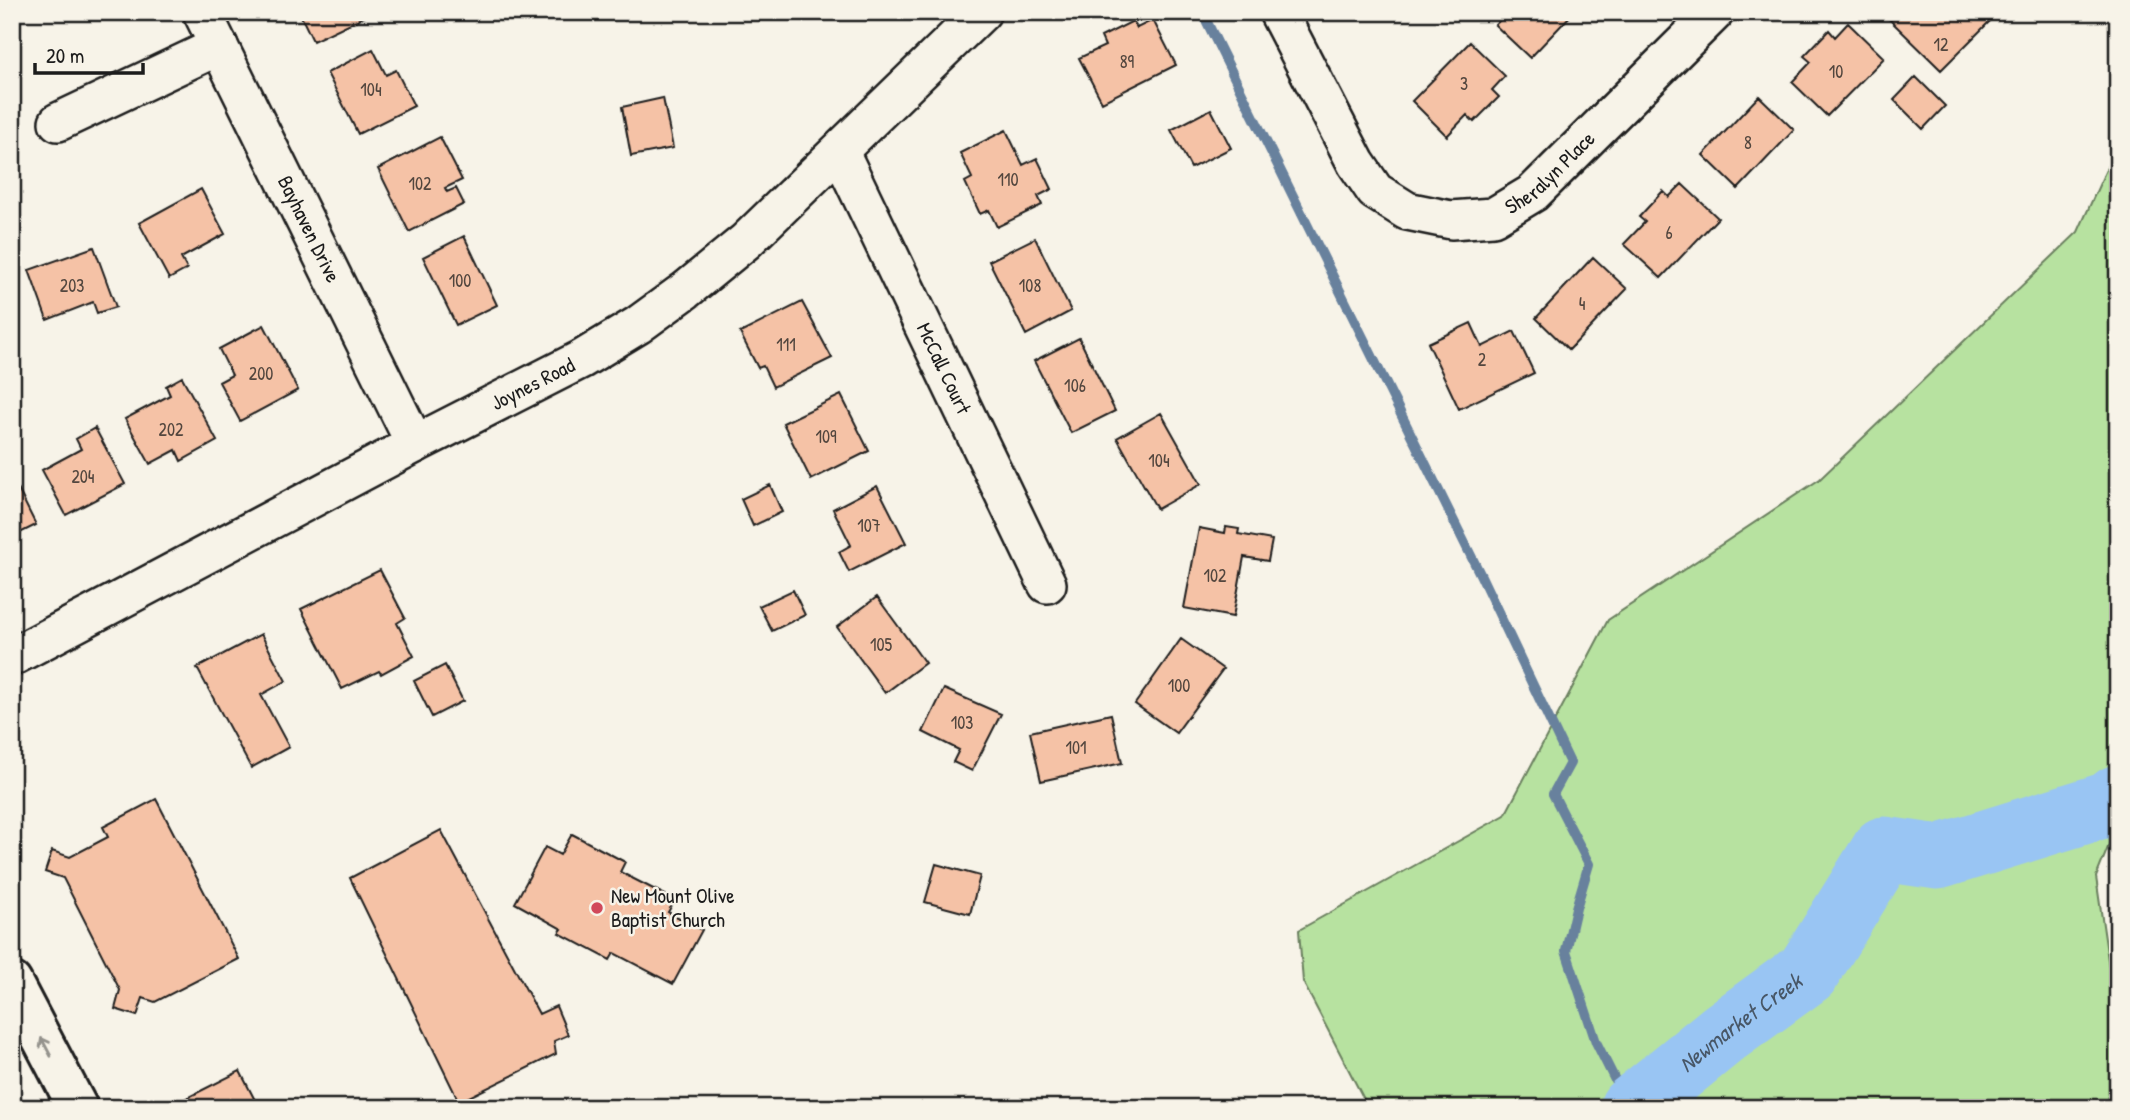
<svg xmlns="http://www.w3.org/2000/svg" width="2130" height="1120" viewBox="0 0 2130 1120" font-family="'Patrick Hand',sans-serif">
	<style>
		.green { fill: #b7e2a0; stroke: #6a7f5e; stroke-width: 2 }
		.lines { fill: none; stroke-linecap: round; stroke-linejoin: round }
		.stream { stroke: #67819d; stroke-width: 10 }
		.river { stroke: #99c5f3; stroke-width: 65 }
		.building { fill: #f5c2a6; stroke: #1c1c1c; stroke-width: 2 }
		.street-casing { stroke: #1c1c1c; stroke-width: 42 }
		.secondary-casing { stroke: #1c1c1c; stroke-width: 44 }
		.street { stroke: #f7f3e8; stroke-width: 37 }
		.secondary { stroke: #f7f3e8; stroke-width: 38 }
		.oneway { stroke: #94928c }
		.poi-dot { fill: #d1495b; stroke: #f7f3e8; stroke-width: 2.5 }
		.labels { text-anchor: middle; stroke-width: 5; stroke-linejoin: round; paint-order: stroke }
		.number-label { font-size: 18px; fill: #52463e }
		.street-label { font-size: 21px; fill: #1c1c1c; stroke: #f7f3e8 }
		.poi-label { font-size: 21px; fill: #1c1c1c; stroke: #f7f3e8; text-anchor: start }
		.water-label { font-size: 23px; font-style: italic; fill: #485767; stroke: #f7f3e8 }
	</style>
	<rect width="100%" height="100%" fill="#f7f3e8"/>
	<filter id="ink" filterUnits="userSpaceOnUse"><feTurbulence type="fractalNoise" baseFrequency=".0143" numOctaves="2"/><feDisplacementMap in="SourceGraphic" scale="14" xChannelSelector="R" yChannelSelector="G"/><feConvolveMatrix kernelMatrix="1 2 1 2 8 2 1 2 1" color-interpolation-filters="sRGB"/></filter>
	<g filter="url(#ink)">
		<path class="green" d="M2118,143v690l-5,2 -17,42 22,152v79h-747l-4,-3 -64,-123 -4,-52 206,-115 103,-195 212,-141 258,-247z"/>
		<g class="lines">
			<path class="stream" d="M1202,12l279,564 89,187 -17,31 36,70 -13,44 -10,43 30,91 33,66"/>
			<path class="river" id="s1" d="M1632,1108l92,-75 84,-61 76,-123 54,8 171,-53 9,-7"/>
		</g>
		<path class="building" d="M299,12h75l-61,29z
			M1508,12h66l-44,46 -35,-33z
			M1896,12h103l-58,58 -52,-51z
			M1153,20l23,45 -74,37 -23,-44 26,-12 -4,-9 32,-16 4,7z
			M1848,23l36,35 -57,58 -35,-34 19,-20 -7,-6 25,-26 6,7z
			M1470,42l35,34 -13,14 7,7 -25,25 -7,-7 -20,21 -35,-35z
			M373,49l13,26 10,-5 18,36 -56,28 -31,-61z
			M1916,77l29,29 -22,23 -29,-29z
			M1759,96l35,34 -56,59 -35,-34z
			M663,98l10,50 -42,8 -9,-49z
			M1211,109l20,39 -40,20 -20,-38z
			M1006,130l17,35 14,-7 15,31 -14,7 4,9 -45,22 -8,-17 -9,4 -15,-32 7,-4 -12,-25z
			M440,137l22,43 -17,8 2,4 9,-4 8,16 -55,28 -31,-63z
			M1682,184l36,34 -57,60 -37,-34 21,-22 -6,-5 24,-26 6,6z
			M201,189l24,45 -44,24 6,11 -18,10 -30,-56z
			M464,236l33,69 -41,20 -33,-68z
			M1035,238l36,73 -45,24 -37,-74z
			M94,247l22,60 -19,6 -4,-11 -46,18 -18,-50z
			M1593,257l34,32 -58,61 -33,-32z
			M802,302l30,56 -59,29 -10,-21 -5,2 -18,-35z
			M1471,323l11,24 32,-16 20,42 -75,36 -31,-66z
			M264,325l34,65 -58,31 -21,-39 13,-7 -13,-26z
			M1079,338l36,73 -44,22 -37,-72z
			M182,377l35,64 -36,20 -5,-11 -26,14 -25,-45 45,-24 -4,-9z
			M841,395l28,56 -58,29 -28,-57z
			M1161,413l40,71 -44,25 -40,-71z
			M95,428l30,56 -59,31 -24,-45 39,-21 -5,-10z
			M12,477l24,48 -24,12z
			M770,485l12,27 -29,14 -12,-27z
			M877,486l29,57 -57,29 -10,-20 12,-7 -18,-36z
			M1226,527l13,2 -1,5 34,6 -4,21 -24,-4 -11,60 -49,-9 15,-80 26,5z
			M380,570l25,48 -8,5 17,33 -33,18 -2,-3 -37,18 -41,-80z
			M793,590l12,25 -33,16 -13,-25z
			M877,597l48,66 -40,30 -48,-66z
			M261,634l25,47 -25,14 28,52 -38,21 -54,-100z
			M1181,639l42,30 -47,64 -41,-29z
			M445,665l18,36 -31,16 -18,-36z
			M944,689l57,25 -29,57 -19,-9 6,-12 -36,-18z
			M1111,714l11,49 -81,18 -11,-49z
			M156,799l83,160 -84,43 -12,-4 -6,18 -22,-7 5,-19 -57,-112 -18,-6 7,-21 18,6 38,-20 -5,-10z
			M441,830l98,184 17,-8 12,29 -14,6 2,13 -97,48 -109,-224z
			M572,834l53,28 -5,10 55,28 -7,12 34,18 -29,54 -59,-31 -4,7 -51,-27 3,-4 -47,-26 30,-56 15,8z
			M936,864l44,12 -10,38 -45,-12z
			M240,1071l19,37h-92z"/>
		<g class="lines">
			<g class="street-casing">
				<g id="street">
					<path id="s2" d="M202,12l213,432"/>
					<path id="s3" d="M1278,12l78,151 19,28 32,20 44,9 42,-3 40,-24 182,-181"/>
					<path d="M58,122l161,-76"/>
					<path id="s4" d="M840,152l207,432"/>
					<path id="s5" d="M12,657l403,-213 167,-85 56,-34 48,-35 60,-49 236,-229"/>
				</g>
			</g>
			<g class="secondary-casing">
				<path id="secondary" d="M12,982l66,126"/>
			</g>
			<use href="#street" class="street"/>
			<use href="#secondary" class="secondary"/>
		</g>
		<defs><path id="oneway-shaft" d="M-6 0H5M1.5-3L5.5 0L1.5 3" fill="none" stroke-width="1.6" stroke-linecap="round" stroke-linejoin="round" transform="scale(1.75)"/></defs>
		<use class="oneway" href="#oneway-shaft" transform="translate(46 1047) rotate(-118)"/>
	</g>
	<circle class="poi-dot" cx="597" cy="908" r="7"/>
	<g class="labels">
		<g class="number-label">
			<text x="1941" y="51">12</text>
			<text x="1127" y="68">89</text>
			<text x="1836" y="78">10</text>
			<text x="1464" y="90">3</text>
			<text x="371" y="96">104</text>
			<text x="1748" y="149">8</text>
			<text x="1008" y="186">110</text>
			<text x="420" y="190">102</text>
			<text x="1669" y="239">6</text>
			<text x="460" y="287">100</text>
			<text x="72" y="292">203</text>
			<text x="1030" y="292">108</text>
			<text x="1582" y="310">4</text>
			<text x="786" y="351">111</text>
			<text x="1482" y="366">2</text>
			<text x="261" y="380">200</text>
			<text x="1075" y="392">106</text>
			<text x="171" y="436">202</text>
			<text x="826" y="443">109</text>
			<text x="1159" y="467">104</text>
			<text x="83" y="483">204</text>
			<text x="869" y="532">107</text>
			<text x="1215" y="582">102</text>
			<text x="881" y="651">105</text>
			<text x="1179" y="692">100</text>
			<text x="962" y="729">103</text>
			<text x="1076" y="754">101</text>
		</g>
		<g class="street-label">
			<text dy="7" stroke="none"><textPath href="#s3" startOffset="401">Sheralyn Place</textPath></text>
			<text dy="7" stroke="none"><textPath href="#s2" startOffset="242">Bayhaven Drive</textPath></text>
			<text dy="7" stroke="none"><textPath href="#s4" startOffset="240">McCall Court</textPath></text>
			<text dy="7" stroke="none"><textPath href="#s5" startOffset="588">Joynes Road</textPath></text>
		</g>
		<g class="poi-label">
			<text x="611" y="903">New Mount Olive<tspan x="611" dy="24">Baptist Church</tspan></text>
		</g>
		<g class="water-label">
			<text dy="8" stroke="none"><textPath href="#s1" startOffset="138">Newmarket Creek</textPath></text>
		</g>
	</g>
	<rect width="2130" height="1120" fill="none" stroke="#f7f3e8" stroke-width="42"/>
	<rect x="21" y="21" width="2088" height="1078" fill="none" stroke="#1c1c1c" stroke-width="2.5" filter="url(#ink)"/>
	<path d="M35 63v10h108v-10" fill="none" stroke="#1c1c1c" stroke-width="3.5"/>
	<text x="46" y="63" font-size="21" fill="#1c1c1c" stroke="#f7f3e8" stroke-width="5" paint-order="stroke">20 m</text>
</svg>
